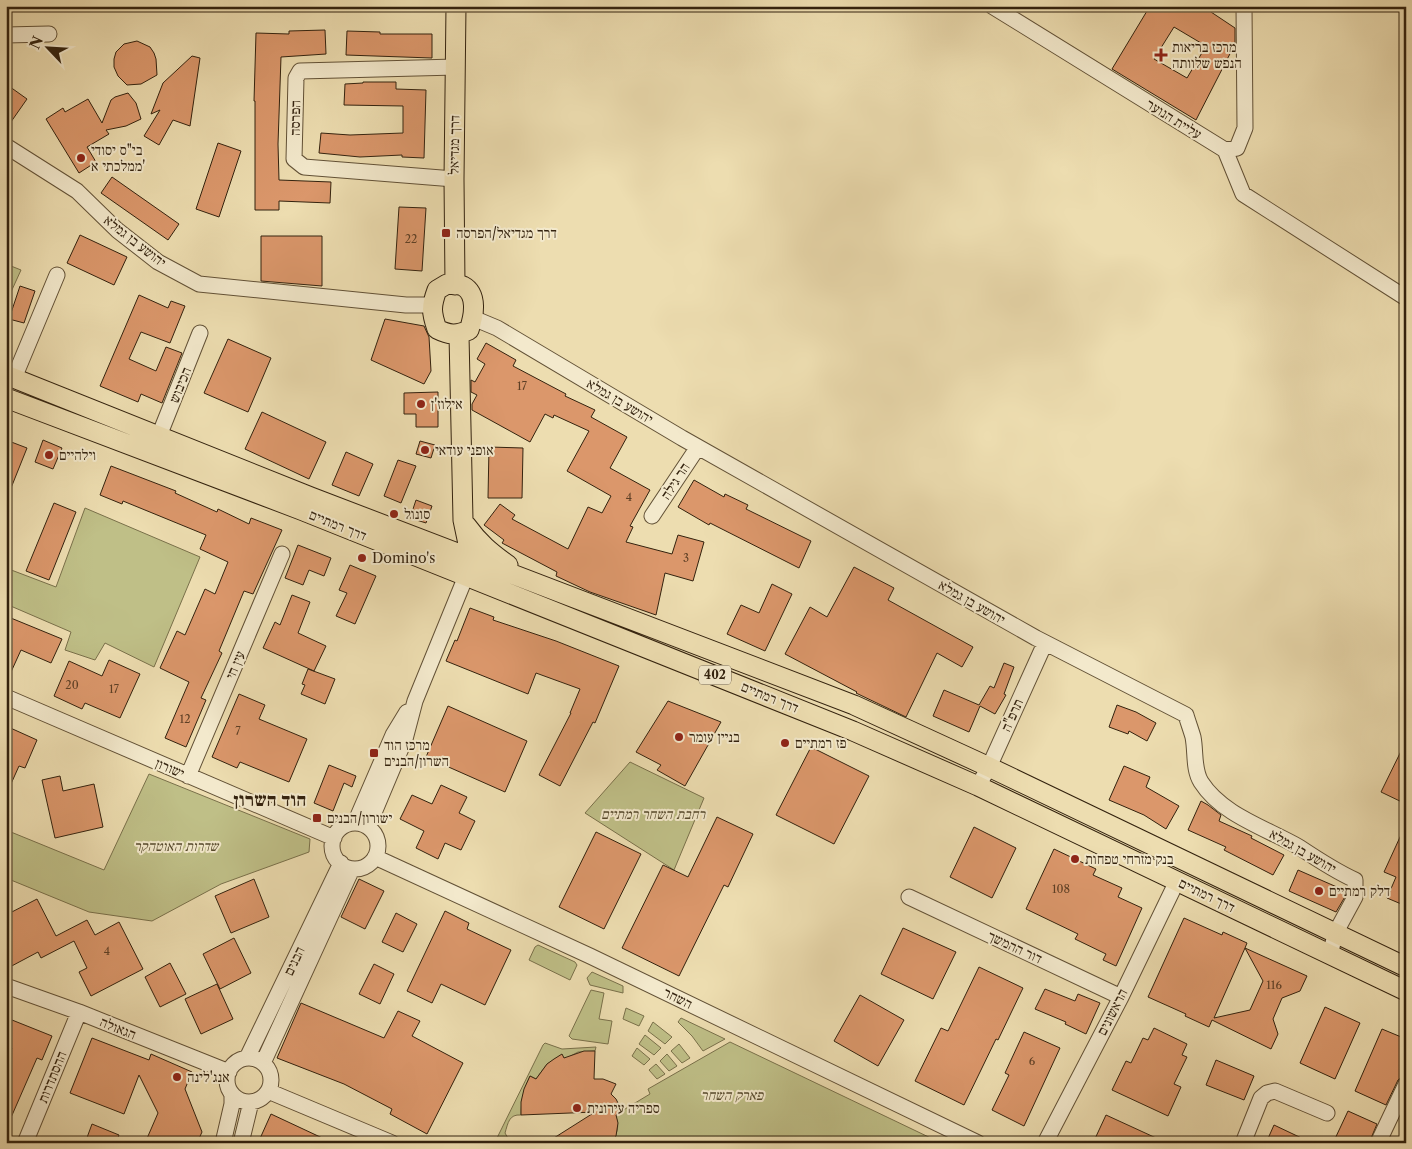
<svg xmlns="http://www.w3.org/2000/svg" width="1412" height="1149" viewBox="0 0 1412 1149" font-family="'Libre Caslon Text','Frank Ruhl Libre',serif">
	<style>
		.green { fill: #bfbf87; stroke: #79704a }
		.building { fill: #db976b; stroke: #33220e; fill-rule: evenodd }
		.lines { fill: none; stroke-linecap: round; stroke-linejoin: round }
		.minor-casing { stroke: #625136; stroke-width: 17 }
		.major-casing { stroke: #33220e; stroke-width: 21 }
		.minor { stroke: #f3e9cc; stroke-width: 15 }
		.major { stroke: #edddb0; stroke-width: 19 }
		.poi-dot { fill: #8f2418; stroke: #f3e9cc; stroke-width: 2 }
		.labels { text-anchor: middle; stroke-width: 4; stroke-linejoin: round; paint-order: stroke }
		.number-label { font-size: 11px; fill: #5d3f25 }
		.shield { fill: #f3e9cc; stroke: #6d5e47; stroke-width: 1 }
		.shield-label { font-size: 12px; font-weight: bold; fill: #33220e }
		.poi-label { font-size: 14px; fill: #33220e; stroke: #f3e9cc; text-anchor: start }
		.street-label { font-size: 14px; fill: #33220e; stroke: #f3e9cc }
		.park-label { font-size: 14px; font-style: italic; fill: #56492c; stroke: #f3e9cc }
		.district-label { font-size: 19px; font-weight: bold; fill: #33220e; stroke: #f3e9cc }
	</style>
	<rect width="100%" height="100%" fill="#edddb0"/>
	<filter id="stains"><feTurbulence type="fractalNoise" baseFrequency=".004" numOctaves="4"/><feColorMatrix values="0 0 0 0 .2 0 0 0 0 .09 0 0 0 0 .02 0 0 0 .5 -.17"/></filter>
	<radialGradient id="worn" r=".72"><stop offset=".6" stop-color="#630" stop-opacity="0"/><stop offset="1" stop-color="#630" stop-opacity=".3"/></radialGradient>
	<path class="green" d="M6,264l15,6 -15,33z
		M85,508l115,49 -46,110 -49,-24 -10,17 -30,-10 6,-18 -65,-28v-36l50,19z
		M630,762l74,36 -30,72 -89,-57z
		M149,774l161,65 -1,13 -88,32 -69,37 -63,-9 -83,-34v-48l98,40z
		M538,945l37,17 2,3 -7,15 -41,-20 6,-13z
		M592,972l31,14v7l-33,-8 -3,-7z
		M591,990l13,3 -5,26 13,2 -4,23 -36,-5 -3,-3z
		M626,1008l18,8 -5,10 -16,-7z
		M681,1018l44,21 -22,12 -11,-15 -14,-14z
		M653,1022l19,15 -7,7 -17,-13z
		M645,1035l16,13 -7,7 -15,-11z
		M730,1042l207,99v2h-328c9,-8 11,-17 6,-28l35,-21 -2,-5z
		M545,1043l17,6 34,-2 -1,4 -17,1 -13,7 -3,-4 -15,9 -11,15 -6,-3c-6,13 -9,24 -9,39 -12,-1 -13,8 -16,18l4,7 5,3h-12l-6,-3 47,-95z
		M679,1044l11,14 -8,5 -11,-12z
		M637,1048l13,11 -6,6 -12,-9z
		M667,1054l10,12 -8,5 -9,-10z
		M656,1064l9,10 -8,5 -8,-9z"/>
	<path class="building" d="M1150,6h52l33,22v16l-39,76 -84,-51zM1174,27l32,19 -19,32 -33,-19z
		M325,30l1,24 -45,3 -3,87 1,36 52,2 -1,21 -51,-2v9h-24v-109h-1l2,-68 33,1v-3z
		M347,31l33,1v2h52v24l-86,-3z
		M137,41l13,6 4,6 2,6 1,16 -16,9 -14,1 -9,-9 -4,-9v-8l2,-7 8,-8z
		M192,56l8,2 -10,68 -17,-6 -14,25 -15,-9 16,-26 -9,4 12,-31z
		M363,82h33v7l30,1 -2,68 -22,-1v-2l-42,2 -41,-4 2,-20 29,2 53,-2v-27l-59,-1 1,-21 18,-1z
		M6,84l21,15 -21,30z
		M128,93l8,10 5,16 -15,7 -20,4 3,4 -22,13 9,15 -17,11 -33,-54 17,-11 2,4 23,-13 14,24 9,-23 4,-3z
		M218,143l23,8 -22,66 -23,-8z
		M112,177l67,47 -11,16 -67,-47z
		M399,207l27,1 -4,63 -27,-2z
		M80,235l47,22 -13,28 -47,-22z
		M261,236h61v50l-61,-5z
		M20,286l15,5 -11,32 -15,-4z
		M139,295l29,13 3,-7 14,5 -15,37 -29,-11 -12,27 27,12 10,-24 16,6 -20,50 -21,-9 -3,8 -38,-16z
		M385,319l39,7 5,11 2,34 -7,13 -53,-24z
		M228,339l43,19 -23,54 -44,-19z
		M486,343l30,17 -3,6 53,28 -1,2 30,14 -4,7 36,20 -17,31 40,22 -20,36 3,1 -7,15 46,12 6,-19 26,7 -11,39 -28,-8 -9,42 -66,-23 -34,-16 1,-4 -55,-29 2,-3 -20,-15 16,-21 15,11 -3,4 56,30 20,-42 14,6 9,-17 -44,-25 22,-40 -35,-16 -1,3 -8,-4 -15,28 -58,-32v-6l5,-9 -6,-3v-12l4,2 10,-18 -8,-5z
		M438,392v35h-22v-13h-12v-21z
		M262,412l64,30 -17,37 -64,-30z
		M6,440l21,8 -20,50h-1z
		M43,440l19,8 -9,21 -18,-7z
		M420,441l15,4 -4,13 -15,-4z
		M489,447l34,1 -1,50h-34z
		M346,452l27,12 -14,32 -27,-11z
		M398,460l18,6 -15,37 -17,-7z
		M111,466l65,25 -1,2 42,19 1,-3 31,15 2,-6 31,12 -29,64 -9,-3 -25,60 3,2 -21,45 5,2 -20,47 -21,-9 24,-56 -29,-14 17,-37 8,4 20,-46 10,5 13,-32 -28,-13 6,-14 -83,-34 -1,3 -22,-9z
		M694,480l30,17 1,-3 23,11 -2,4 65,32 -12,27 -89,-45 -1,2 -31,-18z
		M416,500l16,6 -6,17 -16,-5z
		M54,503l22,9 -27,68 -23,-9z
		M298,545l33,13 -7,18 -15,-6 -6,15 -18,-7z
		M350,565l26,11 -21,48 -19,-8 11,-23 -8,-3z
		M854,567l40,21 -6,12 85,47 -11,20 -25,-14 -31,64 -50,-24 1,-1 -72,-38 25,-47 17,10z
		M772,584l20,10 -27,57 -38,-17 14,-29 18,8z
		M292,595l18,7 -12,31 28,13 -12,25 -51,-23 12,-26 5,3z
		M470,608l24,9 -1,3 63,21 63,25 -24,57 -2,-1 -33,64 -21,-11 32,-62h-1l10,-24 -44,-16 -8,21 -82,-33 9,-21 2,1z
		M6,616l56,23 -11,24 -30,-13 -15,33z
		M109,660l31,14 -20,44 -35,-15 -3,6 -28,-13 15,-35 33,15z
		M1004,663l10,4 -10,27 2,1 -11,19 -15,-8 -11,26 -36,-16 11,-26 35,15 11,-19 4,2z
		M308,669l27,10 -10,25 -24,-10 4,-9 -3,-1z
		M239,694l26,11 -6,14 48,20 -18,43 -49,-20 -3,6 -25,-11z
		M668,701l53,21 -36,64 -28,-16 4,-5 -25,-13z
		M1117,705l19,7 20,11 -9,18 -18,-10 -1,3 -19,-7z
		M448,706l79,35 -22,51 -79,-35z
		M6,726l31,14 -12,28 -6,-2 -13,29z
		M1406,741v63l-25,-12z
		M811,747l58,29 -35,68 -58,-29z
		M329,765l27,11 -4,11 -8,-4 -11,28 -19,-8z
		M1124,766l26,11 -4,10 33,19 -13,23 -22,-14 -35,-15z
		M60,776l3,15 31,-7 9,43 -48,11 -13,-58z
		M441,785l26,12 -8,16 16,8 -14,29 -16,-7 -7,16 -22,-11 8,-17 -24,-12 12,-24 20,9z
		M1201,801l7,4 13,10 -2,6 33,15 -1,2 33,17 -11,20 -49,-25 2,-3 -38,-17z
		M717,817l36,17 -25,53 -4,-2 -45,91 -57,-28 41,-83 25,12z
		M1406,824v82l-19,-8 9,-21 -12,-5z
		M974,827l42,21 -24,50 -42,-21z
		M596,832l45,22 -37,75 -45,-22z
		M1054,849l42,20 -3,6 29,13 -4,9 24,11 -26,58 -13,-6 3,-6 -31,-15 3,-5 -52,-25z
		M1298,870l48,21v4l-10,17 -47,-21z
		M254,879l15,38 -38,16 -16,-37z
		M359,879l25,12 -19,38 -24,-12z
		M37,899l19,37 31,-16 8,15 24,-13 24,47 -52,27 -12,-24 8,-4 -13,-27 -33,17 -3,-6 -32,17v-54z
		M445,911l24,12 -2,6 44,21 -26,55 -44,-21 -9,19 -25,-12z
		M396,913l21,11 -14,28 -21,-10z
		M1184,918l38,17 1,-3 24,11 -2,5 62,28 -7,15 -18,7 -9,21 5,15 -7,15 -59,-29 -3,7 -24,-11 1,-2 -38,-17zM1245,948l18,33 -13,29 -36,8z
		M903,928l53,24 -23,47 -52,-25z
		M234,938l17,35 -31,16 -17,-35z
		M170,963l16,31 -26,13 -15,-30z
		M374,964l20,10 -14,30 -21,-10z
		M979,967l44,21 -25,52 -2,-1 -32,66 -49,-24 26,-53 7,3z
		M217,984l16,35 -32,15 -16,-35z
		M1045,989l30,12 3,-7 22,9 -14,31 -21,-10 1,-2 -31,-13z
		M860,995l44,25 -26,46 -44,-25z
		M301,1003l83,35 14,-27 22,10 -8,15 51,27 -36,71 -37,-20 2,-5 -48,-25 -67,-26z
		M1325,1007l35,16 -25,56 -35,-16z
		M12,1020l40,16 -10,24 -5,-2 -31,71v-68l6,-13 -6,-2v-12z
		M1154,1028l33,16 -5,11 5,2 -13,27 7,3 -13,29 -56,-26 14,-29 5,2 12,-25 5,2z
		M1382,1029l24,10v32l-2,4 -6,5 -12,25 -31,-14z
		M1024,1032l36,16 -36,78 -32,-16 17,-35 -4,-2z
		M92,1038l57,22 2,-6 41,18 -7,17 17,43 -5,11h-52l13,-30 -19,-38 -15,39 -54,-21z
		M584,1051h11l-1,28h9l13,5 -5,10 5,5 6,12 -6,4 2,8 -2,13 -7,7h-63l49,-31 -74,3v-13l3,-13 6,-13 6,3 11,-15 7,-5 8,-5 2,4z
		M1216,1060l38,16 -10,24 -38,-15z
		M1348,1111l29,13 -8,19h-36z
		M271,1114l62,29h-75z
		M1106,1115l61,28h-74z
		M92,1124l27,11 -3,8h-31z
		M1274,1125l38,18h-46z"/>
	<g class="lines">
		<g class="minor-casing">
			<path id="minor" d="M992,6l233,144 12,-2 8,-20 -1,-122
				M6,35l43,-1
				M6,146l71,45 40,39 41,32 41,22 207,21h26
				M1225,150l18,44 163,104
				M454,179l-150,-12 -10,-8 2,-81 4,-7 156,-4
				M473,318l24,10 185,110 354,200 150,77c2,7 5,15 7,22 3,15 0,32 8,45 21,33 65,46 98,65 18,12 36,24 56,33v17l-19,35 -6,22
				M14,378l43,-103
				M159,436l41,-103
				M652,516l46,-69
				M6,697l328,141
				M188,776l94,-222
				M978,786l11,-19 56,-124
				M355,823l38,-88 14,-23
				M332 846a23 23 0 1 1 46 0a23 23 0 1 1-46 0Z
				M368,827l37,-88 10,-38 51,-125
				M375,857l215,99 388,187
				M909,897l212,100
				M6,986l73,26 150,60
				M247,1058l94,-195
				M227 1080a22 22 0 1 1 44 0a22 22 0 1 1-44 0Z
				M263,1063l89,-194
				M268,1091l124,52
				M25,1143l54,-131
				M223,1143l9,-39v-10
				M241,1143l10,-41
				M1045,1143l76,-146 56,-116
				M1243,1143l18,-45 6,-5 8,-2 52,22
				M1378,1143l28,-59"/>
		</g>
		<g class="major-casing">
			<path id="major" d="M447,284c5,1 11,0 16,2 15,8 11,30 6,44 -13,6 -20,5 -32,-1 -6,-17 -6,-23 0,-39z
				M455,285l-1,-106 2,-173
				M459,335l4,185 8,38 -2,9
				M6,375l305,122 543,208 135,62 417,200
				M6,398l295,112 552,221 125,55 428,205
				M466,525c13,18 24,27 42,40"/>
		</g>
		<use href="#minor" class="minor"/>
		<use href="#major" class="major"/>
	</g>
	<g class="poi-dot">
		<path d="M1158.5 47.5h5v5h5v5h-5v5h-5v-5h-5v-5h5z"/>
		<circle cx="81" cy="158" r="5"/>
		<rect x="441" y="228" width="10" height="10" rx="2.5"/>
		<circle cx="421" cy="404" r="5"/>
		<circle cx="425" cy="450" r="5"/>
		<circle cx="49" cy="455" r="5"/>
		<circle cx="394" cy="514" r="5"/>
		<circle cx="362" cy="558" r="5"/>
		<circle cx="679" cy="737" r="5"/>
		<circle cx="785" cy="743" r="5"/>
		<rect x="369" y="748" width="10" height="10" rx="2.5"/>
		<rect x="312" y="813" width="10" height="10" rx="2.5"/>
		<circle cx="1075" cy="859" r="5"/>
		<circle cx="1319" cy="891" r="5"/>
		<circle cx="177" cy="1077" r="5"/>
		<circle cx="577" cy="1108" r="5"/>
	</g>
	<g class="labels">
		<g class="number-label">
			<text x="411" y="243">22</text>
			<text x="522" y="390">17</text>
			<text x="629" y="501">4</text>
			<text x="686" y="562">3</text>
			<text x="72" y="689">20</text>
			<text x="114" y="693">17</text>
			<text x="185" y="723">12</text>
			<text x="238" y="735">7</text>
			<text x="1061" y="893">108</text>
			<text x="107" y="955">4</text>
			<text x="1274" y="989">116</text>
			<text x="1032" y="1065">6</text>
		</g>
		<rect class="shield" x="699" y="665.5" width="32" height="19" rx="4"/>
		<g class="shield-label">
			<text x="715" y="679">402</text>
		</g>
		<g class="poi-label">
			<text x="1172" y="52">מרכז בריאות<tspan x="1172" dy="16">הנפש שלוותה</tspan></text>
			<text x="91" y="155">בי"ס יסודי<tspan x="91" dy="16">ממלכתי א'</tspan></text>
			<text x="456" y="238">דרך מגדיאל/הפרסה</text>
			<text x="431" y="409">אילוז'ן</text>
			<text x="435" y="455">אופני עודאי</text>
			<text x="59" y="460">וילהיים</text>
			<text x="404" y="519">סונול</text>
			<text x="372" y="563">Domino's</text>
			<text x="689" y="742">בניין עומר</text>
			<text x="795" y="748">פז רמתיים</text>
			<text x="384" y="750">מרכז הוד<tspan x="384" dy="16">השרון/הבנים</tspan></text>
			<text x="327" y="823">ישורון/הבנים</text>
			<text x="1085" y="864">בנק מזרחי טפחות</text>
			<text x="1329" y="896">דלק רמתיים</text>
			<text x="187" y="1082">אנג'לינה</text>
			<text x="587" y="1113">ספריה עירונית</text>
		</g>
		<g class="street-label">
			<text transform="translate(295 118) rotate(-89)" y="5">הפרסה</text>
			<text transform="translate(1174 119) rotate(32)" y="5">עליית הנוער</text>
			<text transform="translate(454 145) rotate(-89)" y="5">דרך מגדיאל</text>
			<text transform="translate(135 241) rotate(38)" y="5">יהושע בן גמלא</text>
			<text transform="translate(180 385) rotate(-68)" y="5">הכיבוש</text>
			<text transform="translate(620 401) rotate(31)" y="5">יהושע בן גמלא</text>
			<text transform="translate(675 481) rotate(-57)" y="5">הר גילה</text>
			<text transform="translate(338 525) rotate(22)" y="5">דרך רמתיים</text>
			<text transform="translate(972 602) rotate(30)" y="5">יהושע בן גמלא</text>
			<text transform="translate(235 665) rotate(-67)" y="5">עין חי</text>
			<text transform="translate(770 697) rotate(22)" y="5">דרך רמתיים</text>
			<text transform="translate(1012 715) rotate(-66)" y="5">תרפ"ה</text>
			<text transform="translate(170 768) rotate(23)" y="5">ישורון</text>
			<text transform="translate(1303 851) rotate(30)" y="5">יהושע בן גמלא</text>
			<text transform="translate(1207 895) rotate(26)" y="5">דרך רמתיים</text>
			<text transform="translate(1015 947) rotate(25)" y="5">דור ההמשך</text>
			<text transform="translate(294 961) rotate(-64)" y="5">הבנים</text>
			<text transform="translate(678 998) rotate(26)" y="5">השחר</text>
			<text transform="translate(1112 1012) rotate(-63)" y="5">הראשונים</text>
			<text transform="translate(118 1028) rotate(22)" y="5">הגאולה</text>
			<text transform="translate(52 1077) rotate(-68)" y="5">ההסתדרות</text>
		</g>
		<g class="park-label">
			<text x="653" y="819">רחבת השחר רמתיים</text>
			<text x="176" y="851">שדרות האוטהקר</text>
			<text x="732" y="1100">פארק השחר</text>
		</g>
		<g class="district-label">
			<text x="270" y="806">הוד השרון</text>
		</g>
	</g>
	<rect width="1412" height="1149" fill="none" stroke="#edddb0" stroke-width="25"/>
	<rect x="8" y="8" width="1397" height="1134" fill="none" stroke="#33220e" stroke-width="2.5"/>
	<rect x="12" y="12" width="1387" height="1124" fill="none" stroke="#33220e"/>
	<g transform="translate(48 48) rotate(295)" stroke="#f3e9cc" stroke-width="4" paint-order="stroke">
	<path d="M0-4L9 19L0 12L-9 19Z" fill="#33220e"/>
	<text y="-8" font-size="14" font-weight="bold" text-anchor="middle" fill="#33220e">N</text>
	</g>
	<rect width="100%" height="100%" filter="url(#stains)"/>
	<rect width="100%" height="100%" fill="url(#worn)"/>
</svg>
